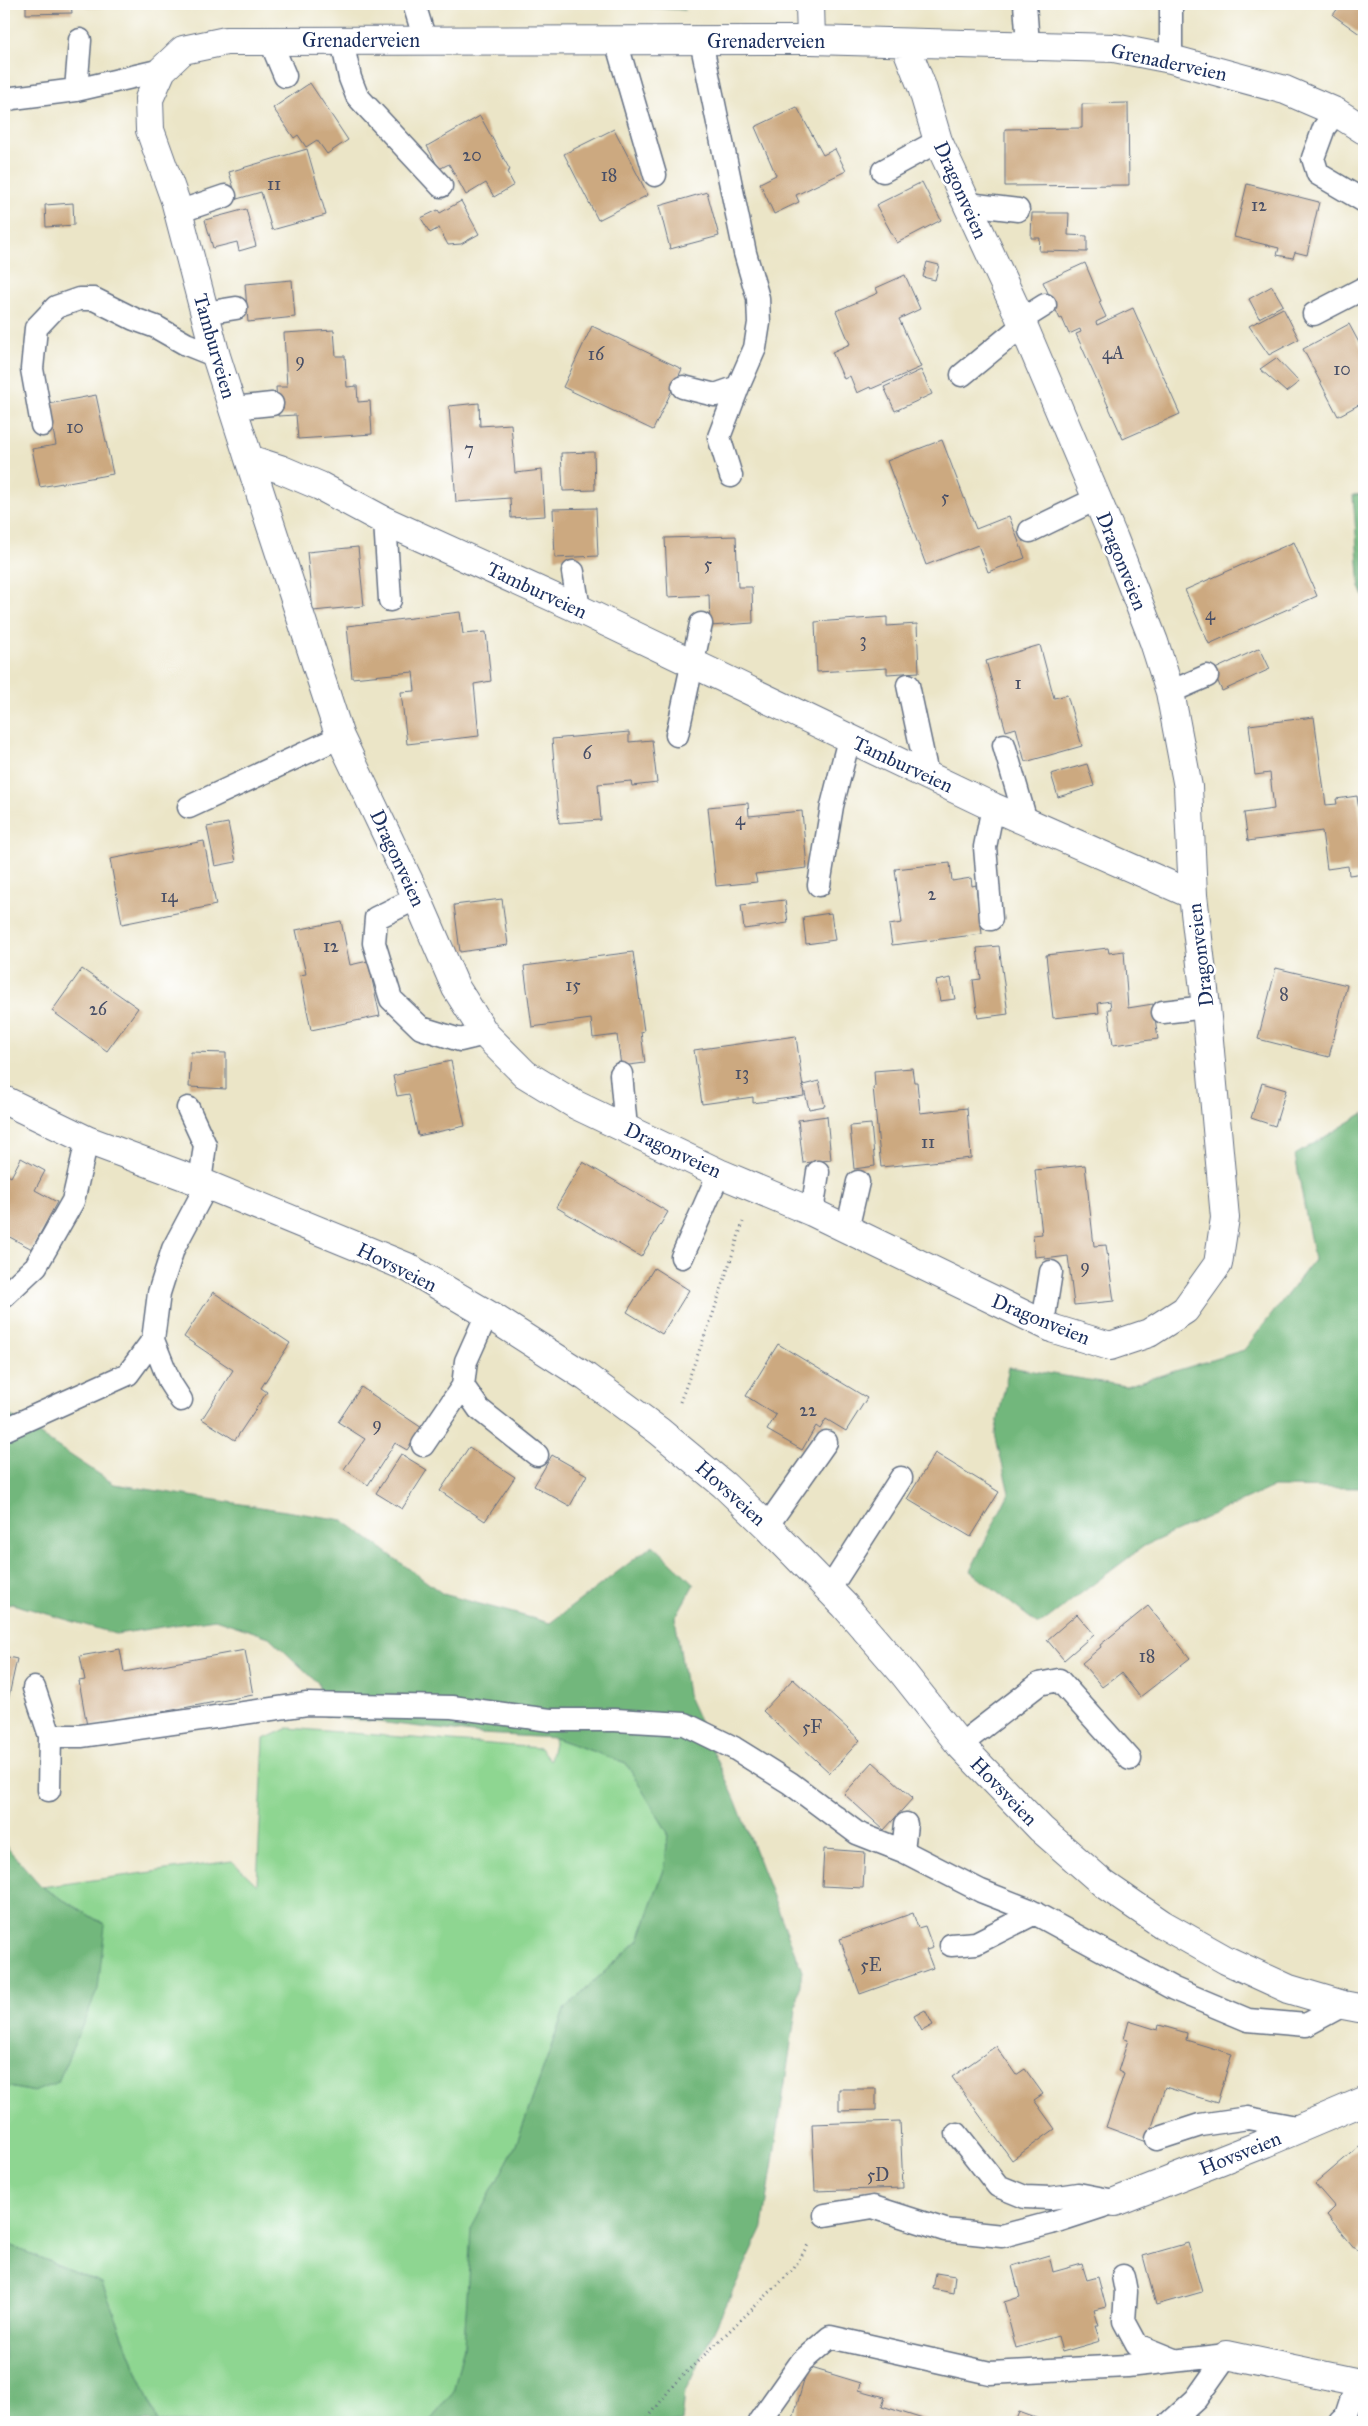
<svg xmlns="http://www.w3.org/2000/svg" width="1368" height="2426" viewBox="0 0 1368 2426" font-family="'IM FELL Great Primer',serif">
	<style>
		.green { fill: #8ed691; stroke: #548278 }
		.forest { fill: #72b77b; stroke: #46736c }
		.building { fill: #cca980 }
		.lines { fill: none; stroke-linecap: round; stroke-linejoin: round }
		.lane-casing { stroke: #646f83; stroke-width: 25 }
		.street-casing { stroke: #646f83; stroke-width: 30 }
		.path { stroke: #646f83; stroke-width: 3; stroke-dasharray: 1 4; stroke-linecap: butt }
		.lane { stroke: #fff; stroke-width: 22 }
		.street { stroke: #fff; stroke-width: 28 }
		.labels { text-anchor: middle; stroke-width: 5; stroke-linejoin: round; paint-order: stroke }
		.number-label { font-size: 18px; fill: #474e66 }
		.street-label { font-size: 20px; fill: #1b2f5e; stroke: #fff }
	</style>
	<rect width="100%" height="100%" fill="#fff"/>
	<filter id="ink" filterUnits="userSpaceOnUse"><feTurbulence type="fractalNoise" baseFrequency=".02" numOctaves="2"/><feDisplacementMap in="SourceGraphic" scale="10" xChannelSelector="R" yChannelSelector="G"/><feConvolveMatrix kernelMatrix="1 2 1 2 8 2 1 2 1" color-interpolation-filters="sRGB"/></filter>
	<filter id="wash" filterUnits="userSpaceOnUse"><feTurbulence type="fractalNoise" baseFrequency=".0096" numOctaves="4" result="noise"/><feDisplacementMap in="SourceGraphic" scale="20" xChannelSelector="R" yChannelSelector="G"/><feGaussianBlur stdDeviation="1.12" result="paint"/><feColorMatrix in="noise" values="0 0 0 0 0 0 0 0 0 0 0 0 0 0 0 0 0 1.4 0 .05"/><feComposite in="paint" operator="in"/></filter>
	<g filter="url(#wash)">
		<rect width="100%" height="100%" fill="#ebe5c7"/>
		<path class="green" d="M288,1728l252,20 10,12 5,-22 71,25 42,70 -3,34 -26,73 -74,68 -49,137 -44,84 -8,117 -11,47 -24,29h-272l-55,-139 -98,-40v-157l30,6 71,-167 -63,-38 190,-26 25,24 7,-146z"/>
		<path class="forest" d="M593,4h88l4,6z
			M1364,494v103l-4,-10 -7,-92z
			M1364,1113v375l-91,-1 -129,59 -105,79 -69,-54 39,-78 -14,-59 14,-67 117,19 118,-36 70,-90 -19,-105z
			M4,1411l110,73 229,36 100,74 107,29 103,-78 41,39 -19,34 12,76 48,105 67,172 -39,256 -78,165 -3,30h-253l24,-29 11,-47 7,-117 45,-84 49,-137 74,-68 26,-73 3,-34 -42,-70 -71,-25 -74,-4 -156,-18 -7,-33 -49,-46 -54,-18 -99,15 -103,-30 -9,1z
			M4,1844l38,43 63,38 -7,64 -40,93 -24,10 -30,-6z
			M4,2243l98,40 55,139h-153z"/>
		<g id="blocks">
			<path class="building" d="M26,4h45l1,9 -46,1z
				M86,4h89v1l-89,3z
				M1341,4h23v33l-31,-22z
				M310,83l38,57 -21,14 -10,-14 -11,7 -8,-12 -4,3 -21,-30z
				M1128,103l1,82 -124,1v-57l77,-1v-24z
				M797,107l26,48 12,-6 11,22 -50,24 3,7 -25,12 -14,-31 16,-8 -21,-48z
				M480,116l30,54 -3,2 7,13 -20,12 -8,-14 -20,12 -17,-31 -10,5 -12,-23z
				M614,129l34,66 -50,25 -34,-66z
				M307,149l19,66 -54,15 -11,-38 -24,7 -8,-27z
				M922,182l19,38 -44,23 -21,-38z
				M1247,184l72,18 -12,53 -12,-3 -2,6 -16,-3 2,-7 -45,-11z
				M707,192l12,44 -49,13 -11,-43z
				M461,201l18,33 -18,10 -13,1 -9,-17 -9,5 -9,-15 17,-8 2,3z
				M73,203l1,22 -28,2 -1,-22z
				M246,209l10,37 -17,5 -2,-9 -24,6 -8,-28z
				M1032,213h37l-1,22 19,1v16l-48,-1 1,-13h-9z
				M927,262l12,3 -4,15 -12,-3z
				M1085,263l16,38 -2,1 7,15 -10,5 1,3 36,-17 47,106 -57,25 -47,-105 5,-2 -1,-3 -11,5 -7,-16 -2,1 -17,-37z
				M905,275l15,34 -21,10 22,48 -50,22 -1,-2 -13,6 -7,-17 -6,3 -12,-27 18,-8 -14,-33 42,-18 -2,-5z
				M292,280l3,37 -47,5 -3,-38z
				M1272,286l11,19 -24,13 -10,-19z
				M1283,308l16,31 -30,16 -20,-29z
				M1349,324l15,28v50l-26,14 -35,-67z
				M592,326l90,43 -29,61 -90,-43z
				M334,330l2,26h9l2,31 10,-1 1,16 12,-1 2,33 -74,5 -2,-24 -18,1 -2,-29h11l-3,-54z
				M1276,358l23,24 -13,10 -26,-23z
				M921,370l11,24 -37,17 -11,-24z
				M96,395l17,79 -73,13 -8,-38 24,-4 -8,-41z
				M479,403l1,23 31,-2 4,49 27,-3 3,46 -34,2 -1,-20 -54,4 -7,-96z
				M942,440l34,89 33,-13 16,42 -37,14 -10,-27 -52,20 -39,-104z
				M594,452l1,38 -32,1 -2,-38z
				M596,508l2,48 -43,2 -2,-49z
				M736,536l2,51h14l1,36 -43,3 -1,-31 -41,2 -3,-59z
				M1294,542l23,54 -108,48 -24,-54z
				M358,547l6,59 -51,5 -6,-59z
				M460,612l3,22 23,-2 5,49 -17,3 5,52 -72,8 -6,-52 14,-1 -2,-19 -61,6 -5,-52z
				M887,617v9l30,-2 2,48 -32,2v-6l-70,4 -2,-50z
				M1040,645l14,53 13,-3 15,51 -57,16 -9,-34 -10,3 -20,-70z
				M1260,648l10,21 -48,22 -9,-21z
				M1314,717l12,88 11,-1 -1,-5 21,-3 7,53v24l-15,2 -1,-9 -21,3 -5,-38 -74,10 -4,-28 30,-4 -4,-36 -15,2 -6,-50z
				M629,732v10l23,-2 5,43 -25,3 -1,-5 -33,3 3,36 -42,3 -7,-84z
				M1087,764l7,22 -36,11 -7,-23z
				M748,803l1,13 53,-5 5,57 -52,6 2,8 -41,4 -8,-79z
				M228,823l8,39 -21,4 -8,-39z
				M204,841l12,64 -94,19 -12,-65z
				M950,863l2,18 19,-3 1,8 4,-1 6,49 -90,11 -3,-20 13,-2 -7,-54z
				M502,899l6,46 -48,7 -6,-47z
				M785,900l3,23 -44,6 -3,-24z
				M831,913l4,27 -29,4 -3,-27z
				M341,921l9,44 18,-4 12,55 -69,14 -11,-55 6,-1 -10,-44z
				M999,946l9,68 -30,4 -5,-38 8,-1 -4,-31z
				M1108,948l1,5 15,-2 4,57 25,-4 5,35 -45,6 -5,-36h3l-1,-8 -12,2 1,10 -46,5 -7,-63z
				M633,952l11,79 -3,1 4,31 -24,3 -4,-31 -24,3 -2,-19 -59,8 -8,-61z
				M1276,968l71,17 -18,72 -71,-18z
				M82,969l56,39 -31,43 -55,-40z
				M951,978l4,21 -15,2 -4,-20z
				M796,1036l8,60 -51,7v-6l-51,7 -8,-54z
				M191,1052l35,1v36l-37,-2z
				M451,1061l14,65 -47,10 -9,-42 -12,2 -4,-20 11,-3v-2z
				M912,1068l2,14h3l3,31 47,-5 4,50 -90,9 -8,-80 2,-1 -1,-15z
				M819,1081l6,25 -16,3 -6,-24z
				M1262,1083l24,7 -11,36 -24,-8z
				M827,1116l4,44 -28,3 -5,-43z
				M871,1124l4,42 -21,3 -4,-43z
				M21,1158l24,13 -10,19 22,12 -25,47 -28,-15v-61l7,4z
				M583,1162l85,50 -27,45 -85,-50z
				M1085,1165l9,81 12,-1 8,56 -40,4 -6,-49 -23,3v-3l-10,1 -2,-22 9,-1 -7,-64z
				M654,1268l35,22 -27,44 -35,-22z
				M213,1292l77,51 -29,45 6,4 -32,48 -33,-21 31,-49 -49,-33z
				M778,1344l89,54 -21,33 -20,-12 -6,10 -4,-3 -14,24 -35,-20 9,-15 -30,-19z
				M361,1387l61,41 -15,22 -12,-7 -27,42 -24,-16 21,-30 -27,-17z
				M469,1447l46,30 -30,44 -45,-30z
				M935,1453l64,39 -28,45 -64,-38z
				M401,1454l26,16 -25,39 -26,-16z
				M552,1455l35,20 -17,31 -36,-20z
				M1148,1606l42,52 -50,39 -19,-24 -19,14 -20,-24 19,-16 -1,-2z
				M1077,1614l17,20 -30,26 -17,-20z
				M120,1649l4,23 121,-22 8,45 -166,31 -8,-45 6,-1 -5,-24z
				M4,1656l13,3 -12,55h-1z
				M793,1679l67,61 -30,33 -67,-62z
				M873,1762l40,36 -29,32 -40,-36z
				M824,1849l41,3 -2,36 -41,-2z
				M913,1913l5,15 7,-2 8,22 -7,2 7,18 -73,26 -20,-55z
				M925,2010l8,15 -11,6 -8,-15z
				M1129,2021l29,9 1,-5 28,8 -1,7 46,14 -15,49 -52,-16 -18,55 -41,-15 18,-53 -6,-3 10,-31 -4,-1z
				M996,2046l20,29 9,-6 18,25 -9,6 21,29 -43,31 -60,-83z
				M839,2089h37v21l-37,1z
				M900,2121l3,67 -88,3 -3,-67z
				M1364,2142v103l-7,6 -30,-36 8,-8 -20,-23z
				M1188,2243l14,49 -46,13 -13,-49z
				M1049,2255l4,17 29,-8 5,16 11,-3 8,30 -12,3 5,16h-4l5,15 -38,11 -4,-16 -42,12 -12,-46 16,-5 -8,-31z
				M936,2273l19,3 -2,17 -20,-4z
				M808,2367l53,16 -2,7 26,7 -3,9 44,14v2h-134z
				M1019,2412l28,10h-32z"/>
		</g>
	</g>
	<g filter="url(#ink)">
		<use href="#blocks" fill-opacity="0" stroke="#646f83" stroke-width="1"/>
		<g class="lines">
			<g class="lane-casing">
				<path id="lane" d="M414,4l11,36
					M1025,4l3,40
					M1171,4v55
					M270,40l15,36
					M342,41l8,37 7,18 84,90
					M616,41l39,134
					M76,90l4,-50
					M4,101l9,-3 63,-8 86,-20
					M1336,112l-12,16 -11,30 5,16 46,27
					M883,171l55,-30
					M968,204l50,6
					M178,212l47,-16
					M205,313l31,-5
					M1314,314l50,-26
					M1021,320l24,-15
					M962,375l61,-50
					M683,387l32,8 23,-8 17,-39 4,-25 -1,-25 -13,-45 -44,-212
					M233,408l39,-4
					M42,425l-10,-56 4,-41 20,-21 23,-8h15l40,20 22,8 30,17 30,12
					M731,476l-12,-39 19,-50
					M385,521l5,79
					M1030,531l66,-32
					M573,572l6,37
					M908,685l19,89
					M1170,692l37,-16
					M677,735l24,-111
					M1004,745l22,76
					M189,807l151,-70
					M819,885l13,-79 17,-67
					M417,898l-41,20 -2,25 17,56 30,29 39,12 25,-6
					M991,919l-6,-72 8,-40
					M1163,1012l43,-5
					M621,1074l5,54
					M188,1108l17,37 -5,37
					M812,1212l6,-40
					M847,1230l11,-48
					M682,1257l37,-84
					M4,1296l32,-30 37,-65 14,-61
					M487,1314l-21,47 -3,25 16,23 58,46
					M1043,1323l8,-51
					M181,1400l-11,-17 -17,-43 6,-47 14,-44 34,-64
					M4,1430l124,-56 25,-34
					M423,1445l40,-59
					M767,1526l59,-84
					M829,1590l72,-112
					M34,1688l16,48h31l226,-32 145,3 98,13h65l70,4 49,24 56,35 67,50 46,18 78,40 46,18 147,80 74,31 58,5 37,-20
					M960,1745l79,-61 20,-4 71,79
					M49,1790l1,-54
					M903,1851l3,-27
					M951,1945l25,-2 59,-30
					M957,2134l41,52 27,11 26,1 27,-4 36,7
					M1157,2139l43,-14 48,-7 53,10
					M825,2215l48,-8 72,23 57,6 49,-13 64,-21
					M1123,2276l3,16 -2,29 13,24 37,15
					M759,2422l43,-61 28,-24 160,36 137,-7 100,-11
					M1171,2422l25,-23 31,-44
					M1341,2422l5,-5 11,-34"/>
			</g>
			<g class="street-casing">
				<path id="street" d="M810,4l1,36
					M249,459l91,278 77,161 39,90 29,46 40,40 51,31 143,68 93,39 242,117 56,17 39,-13 36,-23 33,-46 7,-46 -19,-211 -13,-112 -5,-108 -18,-95 -16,-50 -40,-103 -93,-219 -83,-179 -16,-54 -17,-43
					M1193,895l-200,-88 -414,-198 -194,-88 -65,-35 -40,-17 -31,-10 -33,-103 -41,-156 -25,-70 -1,-31 13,-29 21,-20 43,-9 585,-1 303,8 57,11 114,31 51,22 28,18
					M4,1100l83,40 113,42 207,85 87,51 92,59 73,54 65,54 43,41 78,80 58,67 57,72 81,84 64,56 57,39 64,36 63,29 54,16 21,4
					M1115,2202l150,-59 99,-42
					M1227,2355l137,29"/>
			</g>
			<path class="path" d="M680,1402l33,-88 30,-92
				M645,2422l29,-38 119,-114 16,-27"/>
			<use href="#lane" class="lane"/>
			<use href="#street" class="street"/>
		</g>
	</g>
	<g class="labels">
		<g class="number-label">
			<text x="472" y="161">20</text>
			<text x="609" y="181">18</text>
			<text x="274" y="190">11</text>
			<text x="1259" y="211">12</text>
			<text x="1113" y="359">4A</text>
			<text x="596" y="360">16</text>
			<text x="300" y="366">9</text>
			<text x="1342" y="375">10</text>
			<text x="75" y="433">10</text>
			<text x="469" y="455">7</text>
			<text x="945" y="503">5</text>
			<text x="708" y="570">5</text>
			<text x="1210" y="620">4</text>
			<text x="863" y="646">3</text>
			<text x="1018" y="689">1</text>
			<text x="587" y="759">6</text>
			<text x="740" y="825">4</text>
			<text x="932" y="900">2</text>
			<text x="169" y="902">14</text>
			<text x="331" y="952">12</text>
			<text x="573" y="991">15</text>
			<text x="1284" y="1000">8</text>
			<text x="98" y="1015">26</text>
			<text x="742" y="1079">13</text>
			<text x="928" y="1148">11</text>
			<text x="1085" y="1272">9</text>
			<text x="808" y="1416">22</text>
			<text x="377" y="1430">9</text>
			<text x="1147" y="1662">18</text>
			<text x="812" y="1733">5F</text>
			<text x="871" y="1971">5E</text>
			<text x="878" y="2181">5D</text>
		</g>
		<g class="street-label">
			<text x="361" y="47">Grenaderveien</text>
			<text x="766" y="48">Grenaderveien</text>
			<text transform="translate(1169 62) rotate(12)" y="7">Grenaderveien</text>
			<text transform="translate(961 190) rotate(66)" y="7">Dragonveien</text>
			<text transform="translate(215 346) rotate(74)" y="7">Tamburveien</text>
			<text transform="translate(1122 561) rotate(68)" y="7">Dragonveien</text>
			<text transform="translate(537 590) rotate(25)" y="7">Tamburveien</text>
			<text transform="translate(903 764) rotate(25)" y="7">Tamburveien</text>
			<text transform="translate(398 858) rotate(65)" y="7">Dragonveien</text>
			<text transform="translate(1200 955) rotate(-97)" y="7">Dragonveien</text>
			<text transform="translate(673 1150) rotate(25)" y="7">Dragonveien</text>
			<text transform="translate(397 1267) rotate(26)" y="7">Hovsveien</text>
			<text transform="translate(1041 1319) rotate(22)" y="7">Dragonveien</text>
			<text transform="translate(731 1493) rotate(42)" y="7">Hovsveien</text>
			<text transform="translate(1004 1791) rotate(46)" y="7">Hovsveien</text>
			<text transform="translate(1240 2153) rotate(-22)" y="7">Hovsveien</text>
		</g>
	</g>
	<rect width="1368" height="2426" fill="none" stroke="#fff" stroke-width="20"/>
</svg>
